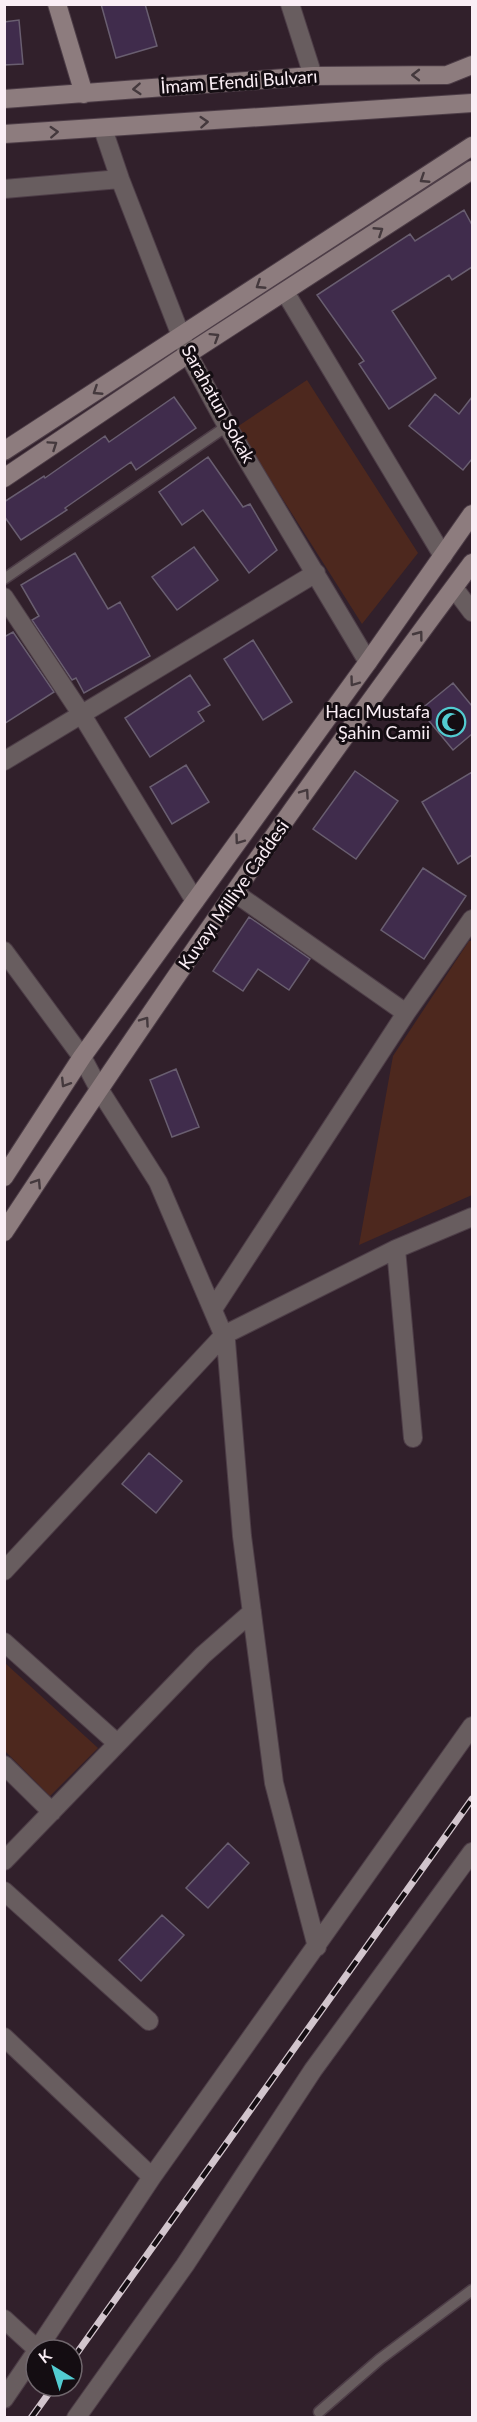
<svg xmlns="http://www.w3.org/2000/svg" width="477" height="2422" viewBox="0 0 477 2422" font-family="Lato,sans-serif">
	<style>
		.green { fill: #4d281e }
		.building { fill: #402c4c; stroke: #695e70; stroke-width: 1.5 }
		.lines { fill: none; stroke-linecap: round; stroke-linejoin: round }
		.lane-casing { stroke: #4d3d47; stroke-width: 13 }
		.street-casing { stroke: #4d3d47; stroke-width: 20 }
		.secondary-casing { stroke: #4d3d47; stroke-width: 20 }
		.lane { stroke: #685d5f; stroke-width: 10 }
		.street { stroke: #685d5f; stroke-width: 18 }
		.secondary { stroke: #8d7c7e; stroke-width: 18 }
		.rail-casing { stroke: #d2c5cd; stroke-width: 7 }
		.rail { stroke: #140d12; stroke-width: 4.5; stroke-dasharray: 14; stroke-linecap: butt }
		.oneway { stroke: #44393d }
		.labels { text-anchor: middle; stroke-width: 6; stroke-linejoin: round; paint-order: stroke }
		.street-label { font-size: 18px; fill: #faeef5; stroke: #140d12 }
		.poi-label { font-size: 18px; fill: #faeef5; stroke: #140d12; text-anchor: end }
	</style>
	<rect width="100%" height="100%" fill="#31202b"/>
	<path class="green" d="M307,380l111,173 -56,71 -125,-197z
		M469,941h3v254l-113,50 34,-189z
		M5,1663l93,85 -48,48 -45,-45z"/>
	<path class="building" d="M101,4h44l12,42 -41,12z
		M19,20l4,44 -19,1v-43z
		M464,210l8,15v42l-20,13 -3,-5 -57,36 44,67 -47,31 -30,-45 5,-3 -47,-66 93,-61 5,7z
		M435,394l24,20 13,-17v62l-9,11 -54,-44z
		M174,397l22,31 -60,42 -5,-8 -66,46 2,2 -46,30 -17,-24v-14l40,-26 1,2 60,-42 4,6z
		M208,457l35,50 7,-3 27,46 -28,23 -46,-63 -21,15 -23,-33z
		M194,547l24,33 -41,30 -25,-33z
		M75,553l33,56 12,-7 30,54 -66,37 -8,-15 -4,2 -40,-60 7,-4 -18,-31z
		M13,632l41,60 -50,32v-87z
		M253,640l39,62 -29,18 -39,-61z
		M190,675l20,30 -12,7 6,9 -54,36 -25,-39z
		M453,683l19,23v28l-19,16 -33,-40z
		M186,765l23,37 -37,22 -22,-37z
		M355,771l43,30 -42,58 -43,-30z
		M472,772v83l-14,9 -36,-62z
		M423,868l43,28 -42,63 -43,-29z
		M249,917l61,42 -21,31 -31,-21 -15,22 -30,-20z
		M176,1069l23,58 -27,10 -22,-57z
		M149,1453l33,28 -26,32 -34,-29z
		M228,1843l21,20 -41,45 -22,-20z
		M162,1915l22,20 -43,46 -22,-21z"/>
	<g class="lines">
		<g class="lane-casing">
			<path id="lane" d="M4,579l223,-153
				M319,2412l61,-53 92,-69"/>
		</g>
		<g class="street-casing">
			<path id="street" d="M290,4l23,72
				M103,129l17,50 68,175 39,72 141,236
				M4,189l116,-10
				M285,292l158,264
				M454,588l18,24
				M4,597l78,118 113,186
				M4,761l312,-188
				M235,893l171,120
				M4,951l78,106 17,32 59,93 68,159 16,195 32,247 43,164
				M396,1249l17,189
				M213,1309l193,-296 66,-94
				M4,1571l220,-236 172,-86 76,-32
				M4,1642l113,101
				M4,1765l48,47
				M4,1861l199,-206 49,-43
				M4,1891l145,130
				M4,2037l148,140
				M4,2319l34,31
				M37,2350l115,-173 320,-451
				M4,2399l32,-47
				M76,2418l109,-153 128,-195 159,-218"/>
		</g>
		<g class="secondary-casing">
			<path id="secondary" d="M57,4l27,90
				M4,99l309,-23 134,-1 25,-10
				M4,134l468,-31
				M4,451l468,-305
				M4,478l184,-124 284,-184
				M4,1177l78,-120 286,-395 104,-148
				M4,1232c150,-227 305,-451 468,-669"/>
		</g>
		<use href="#lane" class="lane"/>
		<use href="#street" class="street"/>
		<use href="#secondary" class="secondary"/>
		<g class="rail-casing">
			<path id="rail" d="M72,2360l400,-561
				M31,2418l23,-32"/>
		</g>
		<use href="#rail" class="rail"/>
	</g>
	<defs><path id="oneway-chevron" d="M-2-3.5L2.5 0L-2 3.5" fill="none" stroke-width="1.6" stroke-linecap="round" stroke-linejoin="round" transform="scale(1.5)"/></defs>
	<g class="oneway">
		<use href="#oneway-chevron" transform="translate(416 75) rotate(180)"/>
		<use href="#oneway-chevron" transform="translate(137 89) rotate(176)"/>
		<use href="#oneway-chevron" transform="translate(204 122) rotate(-4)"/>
		<use href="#oneway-chevron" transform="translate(54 132) rotate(-3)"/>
		<use href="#oneway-chevron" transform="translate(424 179) rotate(147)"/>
		<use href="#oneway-chevron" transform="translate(379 231) rotate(-33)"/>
		<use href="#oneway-chevron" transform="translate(260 285) rotate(147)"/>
		<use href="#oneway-chevron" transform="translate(215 337) rotate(-32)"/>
		<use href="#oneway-chevron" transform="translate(97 391) rotate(147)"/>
		<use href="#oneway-chevron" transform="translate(53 445) rotate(-34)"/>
		<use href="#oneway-chevron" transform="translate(419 635) rotate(-53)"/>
		<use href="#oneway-chevron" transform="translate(354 682) rotate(126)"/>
		<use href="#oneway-chevron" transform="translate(305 793) rotate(-55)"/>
		<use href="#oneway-chevron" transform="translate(239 840) rotate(126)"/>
		<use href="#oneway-chevron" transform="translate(145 1021) rotate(-55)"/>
		<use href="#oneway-chevron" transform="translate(65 1083) rotate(122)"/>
		<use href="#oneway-chevron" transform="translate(37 1183) rotate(-57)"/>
	</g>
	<defs>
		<g id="mosque-ring" transform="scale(1.5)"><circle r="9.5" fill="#140d12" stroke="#52ccd1" stroke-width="1.5"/><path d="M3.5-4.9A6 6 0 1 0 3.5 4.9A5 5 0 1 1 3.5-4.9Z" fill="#52ccd1"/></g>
	</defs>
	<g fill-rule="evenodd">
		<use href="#mosque-ring" x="451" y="722"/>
	</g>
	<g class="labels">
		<g class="street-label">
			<text transform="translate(239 82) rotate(-4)" y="6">İmam Efendi Bulvarı</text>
			<text transform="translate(218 404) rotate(61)" y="6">Sarahatun Sokak</text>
			<text transform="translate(234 895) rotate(-55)" y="6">Kuvayı Milliye Caddesi</text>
		</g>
		<g class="poi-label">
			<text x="430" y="718">Hacı Mustafa<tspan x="430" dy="21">Şahin Camii</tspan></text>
		</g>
	</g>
	<rect width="477" height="2422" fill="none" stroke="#faeef5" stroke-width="12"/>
	<g transform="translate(54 2368) rotate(322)"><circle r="28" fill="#140d12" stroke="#70676d" stroke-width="1.5"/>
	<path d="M0-4.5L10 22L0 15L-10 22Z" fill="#52ccd1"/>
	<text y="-9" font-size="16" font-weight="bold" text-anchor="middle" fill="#faeef5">K</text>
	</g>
</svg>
